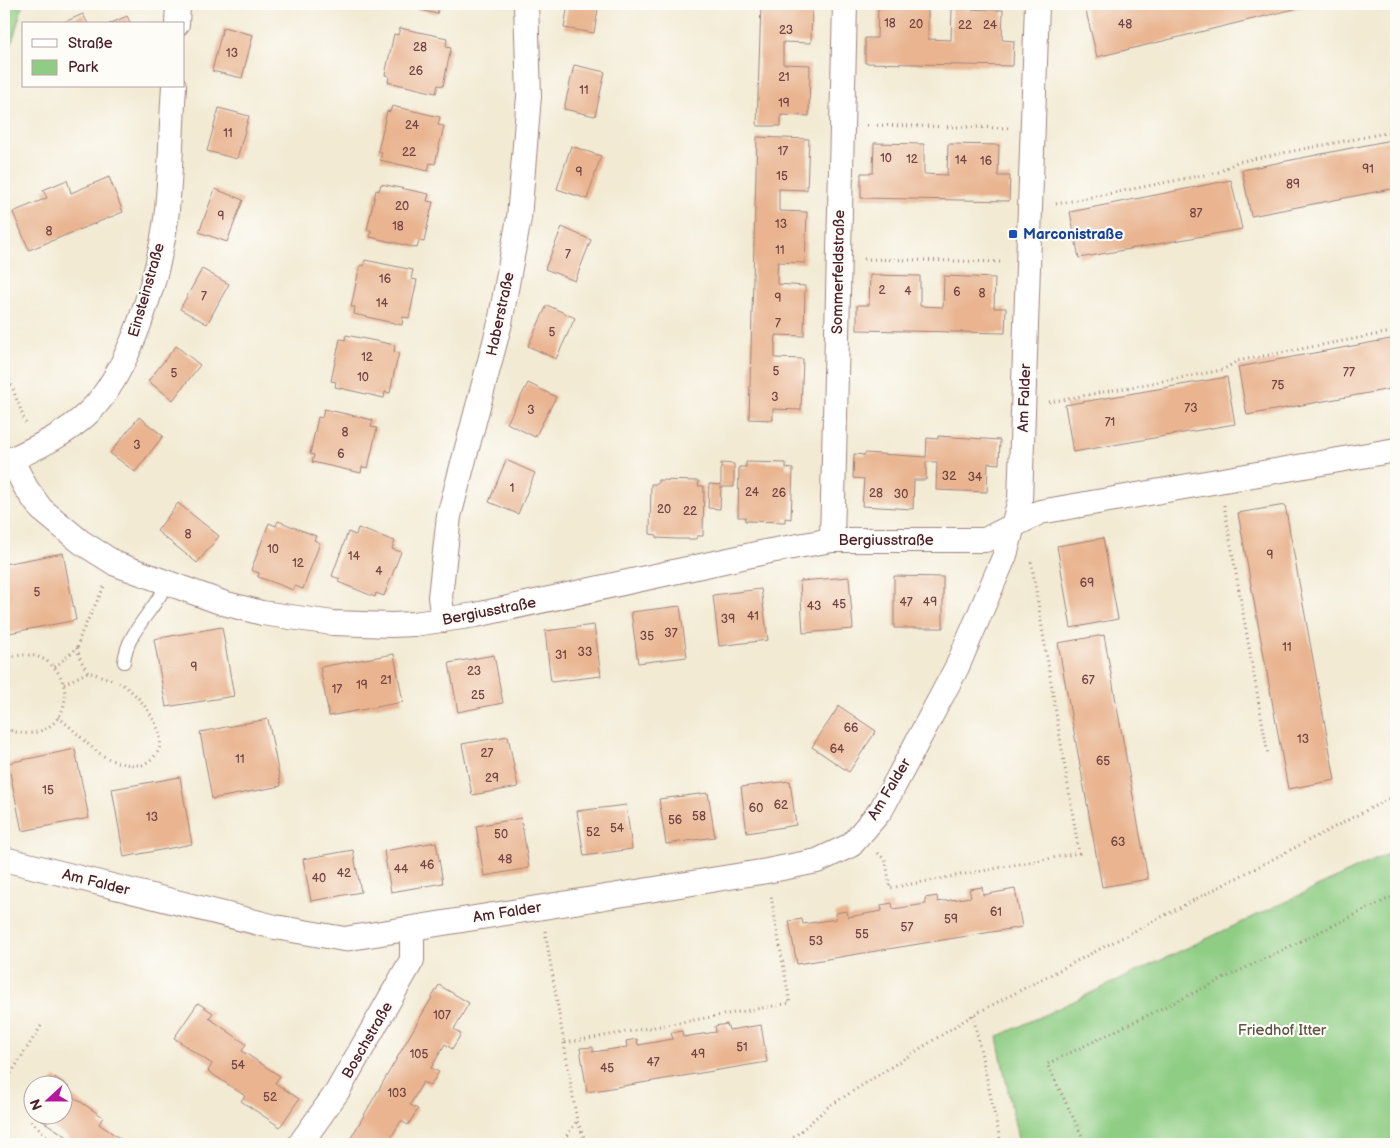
<svg xmlns="http://www.w3.org/2000/svg" width="1400" height="1148" viewBox="0 0 1400 1148" font-family="'Balsamiq Sans',sans-serif">
	<style>
		.green { fill: #8fcd84; stroke: #6c7658 }
		.building { fill: #e9b48f }
		.lines { fill: none; stroke-linecap: round; stroke-linejoin: round }
		.lane-casing { stroke: #9e847f; stroke-width: 14 }
		.street-casing { stroke: #9e847f; stroke-width: 26 }
		.path { stroke: #9e847f; stroke-width: 3; stroke-dasharray: 1 4; stroke-linecap: butt }
		.lane { stroke: #fff; stroke-width: 12 }
		.street { stroke: #fff; stroke-width: 24 }
		.transit-dot { fill: #1a4fb4; stroke: #fdfcf7; stroke-width: 2 }
		.labels { text-anchor: middle; stroke-width: 4.5; stroke-linejoin: round; paint-order: stroke }
		.number-label { font-size: 12px; fill: #724444 }
		.transit-label { font-size: 15px; font-weight: bold; fill: #164399; stroke: #fdfcf7; text-anchor: start }
		.street-label { font-size: 15px; fill: #4a1f2b; stroke: #fdfcf7 }
		.park-label { font-size: 15px; fill: #5f5346; stroke: #fdfcf7 }
	</style>
	<rect width="100%" height="100%" fill="#fdfcf7"/>
	<filter id="ink" filterUnits="userSpaceOnUse"><feTurbulence type="fractalNoise" baseFrequency=".02" numOctaves="2"/><feDisplacementMap in="SourceGraphic" scale="10" xChannelSelector="R" yChannelSelector="G"/><feConvolveMatrix kernelMatrix="1 2 1 2 8 2 1 2 1" color-interpolation-filters="sRGB"/></filter>
	<filter id="wash" filterUnits="userSpaceOnUse"><feTurbulence type="fractalNoise" baseFrequency=".0096" numOctaves="4" result="noise"/><feDisplacementMap in="SourceGraphic" scale="20" xChannelSelector="R" yChannelSelector="G"/><feGaussianBlur stdDeviation="1.12" result="paint"/><feColorMatrix in="noise" values="0 0 0 0 0 0 0 0 0 0 0 0 0 0 0 0 0 1.4 0 .05"/><feComposite in="paint" operator="in"/></filter>
	<g filter="url(#wash)">
		<rect width="100%" height="100%" fill="#f2ead3"/>
		<path class="green" d="M4,4h19l-19,67z
			M1396,850v294h-377l-22,-107z"/>
		<g id="blocks">
			<path class="building" d="M396,4h50l-1,3 -6,-1 -2,8z
				M568,4h31l-5,29 -30,-5z
				M761,4h51l-1,39 -28,-1v22l27,1 -1,51 -28,-1v11h-24z
				M1099,4h216l-218,53 -12,-50z
				M878,8l50,1v30l23,1 1,-31 51,1 -1,30 12,1 -1,25 -148,-3v-25h12z
				M83,14l5,10h-28z
				M127,16l4,8h-22z
				M223,27l30,8 -11,43 -30,-7z
				M400,28l47,10 -1,9 5,1 -8,38 -5,-1 -2,8 -48,-11 1,-6 -4,-1 9,-41 4,1z
				M574,65l31,7 -10,44 -31,-7z
				M392,106l48,11 -2,8 6,1 -9,38 -5,-1 -2,8 -48,-11 2,-8 -4,-1 9,-40 3,1z
				M219,108l30,8 -12,43 -30,-8z
				M757,137l52,2 -2,51 -28,-1v22l28,1 -2,51 -27,-1 -1,11v11l28,2 -1,50 -28,-1 -1,11v12l28,1 -2,51 -28,-1v11l-24,-1z
				M1396,139v49l-145,28 -9,-46z
				M874,143l50,1v30l23,1 1,-31 51,1 -1,31h12l-1,25 -148,-3v-25h12z
				M571,146l30,10 -14,43 -30,-10z
				M109,177l14,35 -94,38 -16,-38 34,-14 -4,-8 24,-10 4,13z
				M1231,180l11,49 -163,29 -9,-46z
				M381,184l48,10 -2,7 6,1 -5,21 -4,19 -5,-1 -2,7 -47,-11 1,-7h-4l9,-40 3,1z
				M215,189l28,11 -16,42 -28,-10z
				M562,227l29,13 -16,41 -30,-12z
				M365,260l48,10 -2,9 6,1 -8,38 -6,-1 -1,8 -48,-11 1,-7h-4l9,-42 4,1z
				M202,269l27,15 -22,40 -27,-15z
				M870,275l50,1v30l23,1 1,-31 51,2 -1,30h12l-1,25 -148,-3v-25h12z
				M547,305l28,13 -19,41 -28,-13z
				M346,335l49,10 -1,7 5,1 -5,20 -4,20 -5,-1 -1,6 -49,-11 1,-5 -5,-1 9,-42 5,1z
				M1396,338v50l-149,27 -9,-48z
				M176,346l24,19 -27,35 -25,-19z
				M1227,377l8,47 -162,28 -8,-47z
				M528,383l28,14 -21,40 -28,-14z
				M324,409l49,11 -2,7 6,1 -9,40 -6,-1 -1,6 -49,-11 2,-7 -4,-1 8,-37 4,1z
				M139,417l24,19 -28,36 -25,-19z
				M938,436l62,4 -1,24 -11,-1 -1,29 -51,-2 1,-28h-11v18h-12l-1,29 -51,-3 2,-27 -11,-1 1,-24 11,1v-2l61,4 1,-19 11,1z
				M506,460l29,13 -17,41 -29,-12z
				M746,462l40,1v5l7,1 -2,50 -6,-1v4l-40,-1v-4h-7l1,-50h7z
				M721,463l13,1v23h-13l-1,22 -12,-1 1,-24 12,1z
				M658,480l41,1 -1,5h6l-1,50h-6v3h-21l-19,-1v-3l-7,-1 1,-50h7z
				M178,503l41,33 -22,27 -40,-32z
				M1285,505l50,275 -47,9 -50,-276z
				M278,521l38,15 -2,4 6,3 -17,46 -8,-3 -2,4 -18,-7 -17,-6 1,-4 -8,-3 18,-47 7,3z
				M358,528l37,13 -3,8 9,3 -17,44 -8,-3 -1,4 -37,-15 2,-3 -8,-3 16,-44 8,3z
				M1103,538l15,81 -47,9 -14,-82z
				M63,553l13,67 -72,14v-70z
				M894,576l49,1v51h-49z
				M849,577l4,52 -50,4 -3,-52z
				M761,589l7,51 -49,6 -6,-51z
				M680,606l7,51 -49,6 -7,-51z
				M594,625l7,51 -50,6 -6,-51z
				M222,627l12,69 -68,11 -12,-68z
				M1104,635l44,244 -46,8 -44,-244z
				M394,654l9,48 -74,14 -9,-49z
				M494,655l9,48 -45,9 -9,-49z
				M839,706l37,25 -27,41 -37,-25z
				M268,719l13,67 -69,13 -12,-67z
				M508,736l10,51 -46,8 -10,-51z
				M75,749l14,69 -67,13 -14,-68z
				M180,777l12,67 -68,13 -12,-68z
				M790,781l6,44 -49,8 -6,-46z
				M708,793l7,44 -49,7 -7,-45z
				M626,805l6,44 -48,7 -7,-45z
				M521,818l8,50 -45,8 -8,-50z
				M436,842l7,41 -52,9 -7,-41z
				M353,850l8,42 -50,9 -8,-42z
				M982,887l1,8 32,-6 7,38 -225,37 -8,-43 13,-2 1,5 33,-5 -1,-6 12,-2 1,6 34,-6 -1,-6 11,-2 1,6 33,-5 -1,-6 12,-2 1,6 33,-5 -2,-8z
				M439,985l30,18 -15,26 7,5 -9,15 -7,-5 -14,24 8,4 -9,14 -7,-4 -13,23 8,4 -10,16 -7,-4 -14,23h-37l-2,-1z
				M198,1003l15,10 -4,5 37,26 -4,7 38,25 -5,7 24,16 -19,28 -39,-26 4,-5 -37,-25 4,-7 -38,-26z
				M727,1024l2,6 32,-5 6,37 -180,30 -7,-44 13,-1v5l34,-5 -1,-6 11,-2 1,6 35,-6 -2,-6 11,-2 1,6 33,-5 -1,-6z
				M55,1077l14,10 -3,5 37,25 -4,7 29,20h-63l4,-6 -34,-22h27v-30h-13z"/>
		</g>
	</g>
	<g filter="url(#ink)">
		<use href="#blocks" fill-opacity="0" stroke="#9e847f" stroke-width="1"/>
		<g class="lines">
			<g class="lane-casing">
				<path id="lane" d="M124,662c3,-31 31,-52 44,-80"/>
			</g>
			<g class="street-casing">
				<path id="street" d="M177,24l1,-20
					M11,459l15,29 15,21 40,33 35,22 107,39 39,10 71,10 58,2 23,-1 62,-9 294,-64 62,-11h153l55,-28 356,-62
					M4,463c29,-14 60,-27 84,-50 41,-38 71,-139 78,-194 5,-44 5,-89 8,-133
					M832,540l13,-536
					M443,620l-3,-23 9,-81 51,-193 19,-105 10,-122 -3,-92
					M4,859l271,68 69,12 423,-68 50,-10 34,-16 30,-35 76,-143 48,-112 15,-55 17,-496
					M300,1144l37,-52 75,-132v-32"/>
			</g>
			<path class="path" d="M867,125l142,3
				M1056,204l163,-32 18,-10 159,-31
				M864,259l139,3
				M4,366l22,58
				M1049,402l174,-32 14,-9 159,-30
				M1224,505l44,250
				M77,648l4,13 7,11
				M4,660c59,-26 85,57 33,72 -12,3 -23,1 -33,-5
				M55,667l22,-19 4,-14 23,-47
				M64,684l24,-12 25,8
				M58,717c29,22 42,50 84,48 8,-4 16,-10 18,-19 4,-20 -24,-56 -41,-63
				M4,745l5,-15
				M878,853l8,8 4,27 189,-35 -48,-293
				M545,931l19,112 226,-40 -19,-107
				M973,1015l28,129
				M564,1043l13,78 10,23
				M4,1080l4,-2 33,-52
				M31,1121l24,23
				M561,1144l16,-23
				M786,1144l42,-37 145,-92 423,-220
				M1086,1144l-39,-80 349,-169"/>
			<use href="#lane" class="lane"/>
			<use href="#street" class="street"/>
		</g>
	</g>
	<rect class="transit-dot" x="1008" y="229" width="10" height="10" rx="2.5"/>
	<g class="labels">
		<g class="number-label">
			<text x="890" y="27">18</text>
			<text x="916" y="28">20</text>
			<text x="1125" y="28">48</text>
			<text x="965" y="29">22</text>
			<text x="990" y="29">24</text>
			<text x="786" y="34">23</text>
			<text x="420" y="51">28</text>
			<text x="232" y="57">13</text>
			<text x="416" y="75">26</text>
			<text x="784" y="81">21</text>
			<text x="584" y="94">11</text>
			<text x="784" y="107">19</text>
			<text x="412" y="129">24</text>
			<text x="228" y="137">11</text>
			<text x="783" y="155">17</text>
			<text x="409" y="156">22</text>
			<text x="886" y="162">10</text>
			<text x="912" y="163">12</text>
			<text x="961" y="164">14</text>
			<text x="986" y="165">16</text>
			<text x="1368" y="173">91</text>
			<text x="579" y="176">9</text>
			<text x="782" y="180">15</text>
			<text x="1293" y="188">89</text>
			<text x="402" y="210">20</text>
			<text x="1196" y="217">87</text>
			<text x="221" y="220">9</text>
			<text x="781" y="228">13</text>
			<text x="398" y="230">18</text>
			<text x="49" y="235">8</text>
			<text x="780" y="254">11</text>
			<text x="568" y="258">7</text>
			<text x="385" y="283">16</text>
			<text x="882" y="294">2</text>
			<text x="908" y="295">4</text>
			<text x="957" y="296">6</text>
			<text x="982" y="297">8</text>
			<text x="204" y="300">7</text>
			<text x="778" y="302">9</text>
			<text x="382" y="307">14</text>
			<text x="778" y="327">7</text>
			<text x="552" y="336">5</text>
			<text x="367" y="361">12</text>
			<text x="776" y="375">5</text>
			<text x="1349" y="376">77</text>
			<text x="174" y="377">5</text>
			<text x="363" y="381">10</text>
			<text x="1278" y="389">75</text>
			<text x="775" y="401">3</text>
			<text x="1191" y="412">73</text>
			<text x="531" y="414">3</text>
			<text x="1110" y="426">71</text>
			<text x="345" y="436">8</text>
			<text x="137" y="449">3</text>
			<text x="341" y="458">6</text>
			<text x="949" y="480">32</text>
			<text x="975" y="481">34</text>
			<text x="512" y="492">1</text>
			<text x="752" y="496">24</text>
			<text x="779" y="497">26</text>
			<text x="876" y="497">28</text>
			<text x="901" y="498">30</text>
			<text x="664" y="513">20</text>
			<text x="690" y="515">22</text>
			<text x="188" y="538">8</text>
			<text x="273" y="553">10</text>
			<text x="1270" y="559">9</text>
			<text x="354" y="560">14</text>
			<text x="298" y="567">12</text>
			<text x="379" y="575">4</text>
			<text x="1087" y="587">69</text>
			<text x="37" y="596">5</text>
			<text x="906" y="606">47</text>
			<text x="930" y="606">49</text>
			<text x="839" y="608">45</text>
			<text x="814" y="610">43</text>
			<text x="753" y="620">41</text>
			<text x="728" y="623">39</text>
			<text x="671" y="637">37</text>
			<text x="647" y="640">35</text>
			<text x="1287" y="651">11</text>
			<text x="585" y="656">33</text>
			<text x="561" y="659">31</text>
			<text x="194" y="671">9</text>
			<text x="474" y="675">23</text>
			<text x="386" y="684">21</text>
			<text x="1088" y="684">67</text>
			<text x="362" y="689">19</text>
			<text x="337" y="693">17</text>
			<text x="478" y="699">25</text>
			<text x="851" y="732">66</text>
			<text x="1303" y="743">13</text>
			<text x="837" y="753">64</text>
			<text x="487" y="757">27</text>
			<text x="240" y="763">11</text>
			<text x="1103" y="765">65</text>
			<text x="492" y="782">29</text>
			<text x="48" y="794">15</text>
			<text x="781" y="809">62</text>
			<text x="756" y="812">60</text>
			<text x="699" y="820">58</text>
			<text x="152" y="821">13</text>
			<text x="675" y="824">56</text>
			<text x="617" y="832">54</text>
			<text x="593" y="836">52</text>
			<text x="501" y="838">50</text>
			<text x="1118" y="846">63</text>
			<text x="505" y="863">48</text>
			<text x="427" y="869">46</text>
			<text x="401" y="873">44</text>
			<text x="344" y="877">42</text>
			<text x="319" y="882">40</text>
			<text x="996" y="916">61</text>
			<text x="951" y="923">59</text>
			<text x="907" y="931">57</text>
			<text x="862" y="938">55</text>
			<text x="816" y="945">53</text>
			<text x="442" y="1019">107</text>
			<text x="742" y="1051">51</text>
			<text x="419" y="1058">105</text>
			<text x="698" y="1058">49</text>
			<text x="653" y="1066">47</text>
			<text x="238" y="1069">54</text>
			<text x="607" y="1072">45</text>
			<text x="397" y="1097">103</text>
			<text x="270" y="1101">52</text>
		</g>
		<g class="transit-label">
			<text x="1023" y="239">Marconistraße</text>
		</g>
		<g class="street-label">
			<text transform="translate(838 272) rotate(-89)" y="5">Sommerfeldstraße</text>
			<text transform="translate(146 290) rotate(-74)" y="5">Einsteinstraße</text>
			<text transform="translate(500 314) rotate(-78)" y="5">Haberstraße</text>
			<text transform="translate(1024 398) rotate(-88)" y="5">Am Falder</text>
			<text x="886" y="545">Bergiusstraße</text>
			<text transform="translate(489 611) rotate(-11)" y="5">Bergiusstraße</text>
			<text transform="translate(889 789) rotate(-59)" y="5">Am Falder</text>
			<text transform="translate(96 882) rotate(14)" y="5">Am Falder</text>
			<text transform="translate(507 912) rotate(-9)" y="5">Am Falder</text>
			<text transform="translate(367 1040) rotate(-60)" y="5">Boschstraße</text>
		</g>
		<g class="park-label">
			<text x="1282" y="1035">Friedhof Itter</text>
		</g>
	</g>
	<rect width="1400" height="1148" fill="none" stroke="#fdfcf7" stroke-width="20"/>
	<rect x="22" y="22" width="162" height="65" fill="#fdfcf7" stroke="#b5a4a5"/>
	<rect x="32" y="39" width="25" height="8" fill="#ffffff" stroke="#b5a4a5"/>
	<text x="68" y="48" font-size="15" fill="#4a1f2b">Straße</text>
	<rect x="32" y="60" width="25" height="15" fill="#8fcd84" stroke="#b5a4a5"/>
	<text x="68" y="72" font-size="15" fill="#4a1f2b">Park</text>
	<g transform="translate(48 1100) rotate(249)"><circle r="24" fill="#fdfcf7" stroke="#b5a4a5"/>
	<path d="M0-4L9 19L0 12L-9 19Z" fill="#b5179e"/>
	<text y="-8" font-size="14" font-weight="bold" text-anchor="middle" fill="#4a1f2b">N</text>
	</g>
</svg>
